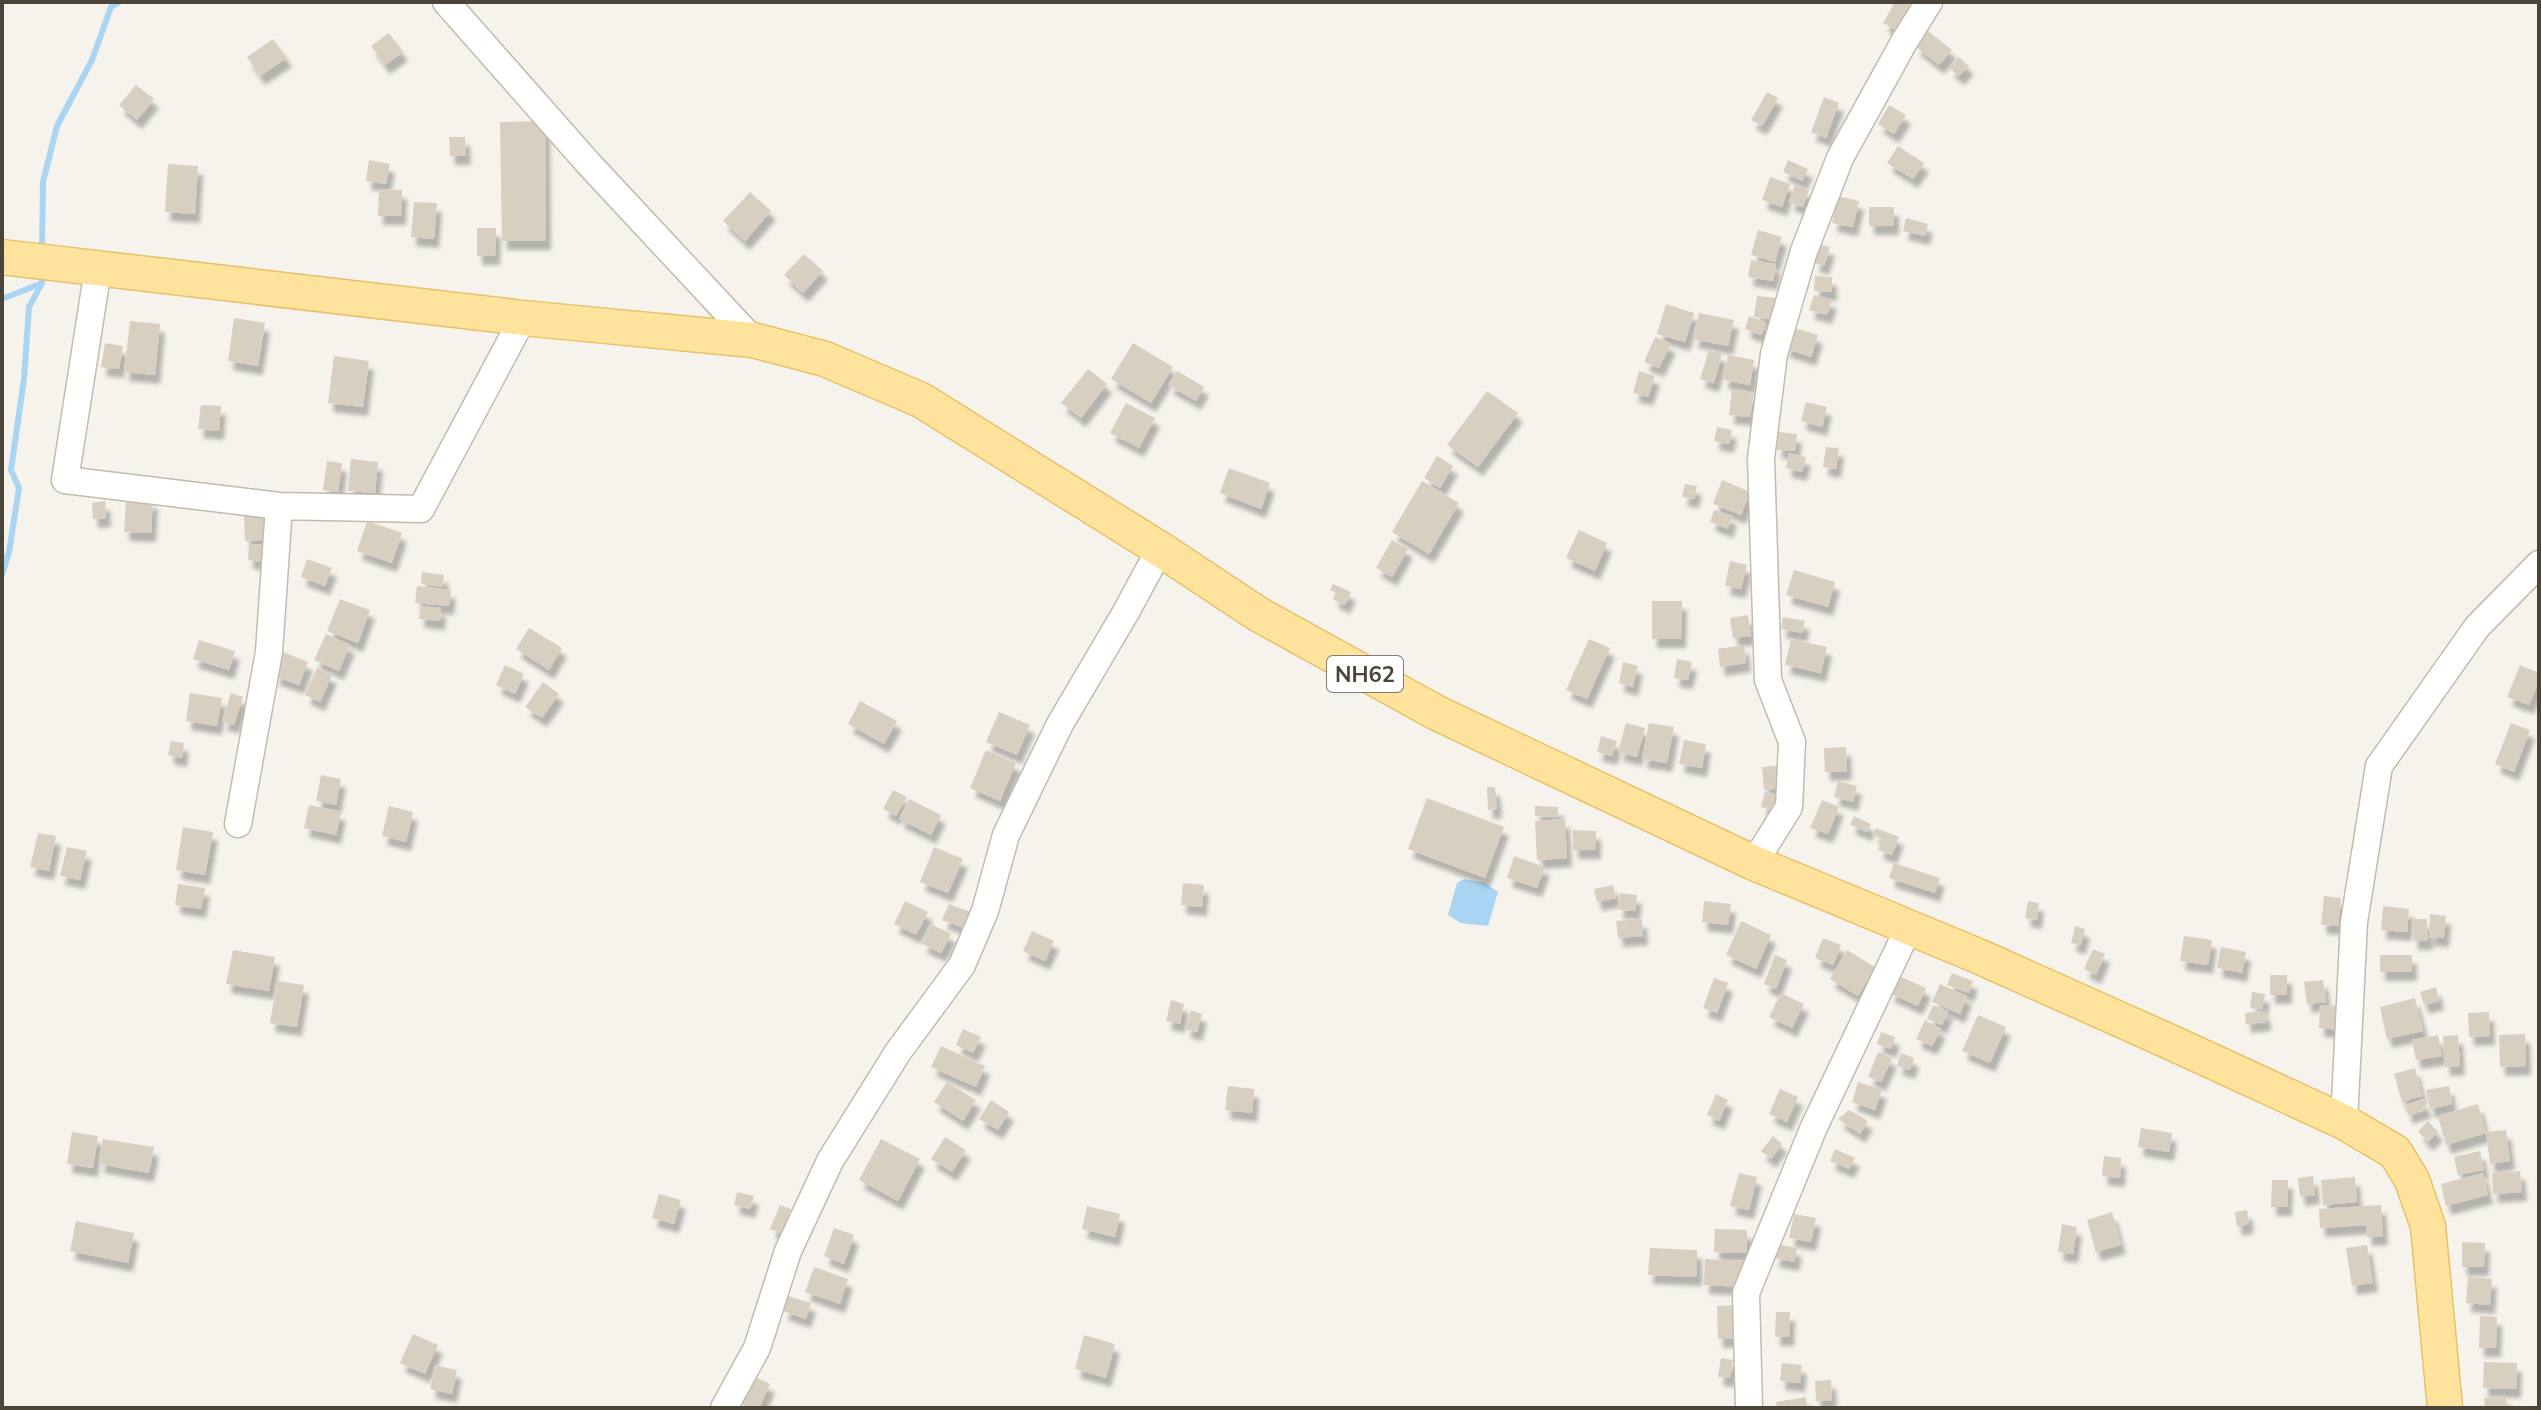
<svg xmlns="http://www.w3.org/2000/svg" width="2541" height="1410" viewBox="0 0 2541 1410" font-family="'Nunito Sans',sans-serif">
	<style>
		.water { fill: #a9d4f2 }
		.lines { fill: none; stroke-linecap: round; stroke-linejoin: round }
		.stream { stroke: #a9d4f2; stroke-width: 6 }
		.building { fill: #d8cfc1; filter: url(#shadow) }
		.minor-casing { stroke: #c2bbae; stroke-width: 29 }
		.major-casing { stroke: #e6c16a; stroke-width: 37 }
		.minor { stroke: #fff; stroke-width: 26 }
		.major { stroke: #ffe39c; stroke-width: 34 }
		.labels { text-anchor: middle; stroke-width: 8; stroke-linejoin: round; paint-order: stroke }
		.shield { fill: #fff; stroke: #817c74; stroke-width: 2 }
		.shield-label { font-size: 22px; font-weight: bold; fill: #4b4439 }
	</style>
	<defs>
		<filter id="shadow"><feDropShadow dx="5" dy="9" stdDeviation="2" flood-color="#0004"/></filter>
	</defs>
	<rect width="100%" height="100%" fill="#f6f3ec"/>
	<path class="water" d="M1464,879l21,4 13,9 -10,34 -27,-3 -13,-8 9,-32z"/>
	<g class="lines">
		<path class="stream" d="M42,250l1,-68 14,-56 35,-66 19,-53 8,-5
			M2,299l40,-16
			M2,574l7,-22 10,-64 -8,-18 13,-91 5,-72 13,-24v-10"/>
	</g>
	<path class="building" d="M1895,2h10l10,6 -14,25 -18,-10z
		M1928,31l24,19 -13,15 -24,-19z
		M389,33l14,19 -18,13 -14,-19z
		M273,39l14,19 -27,18 -13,-19z
		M1959,57l10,9 -10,10 -10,-8z
		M136,85l18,14 -17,21 -18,-15z
		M1767,92l11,6 -16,28 -11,-6z
		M1824,97l15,6 -13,35 -15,-6z
		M1889,105l17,10 -12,19 -16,-10z
		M545,121l1,120h-44l-2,-119z
		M449,137h16l1,19h-16z
		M1898,146l26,17 -11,16 -26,-16z
		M369,160l21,4 -4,20 -20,-3z
		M1788,160l20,9 -6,12 -19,-9z
		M168,164l30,2 -3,48 -30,-2z
		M1770,177l20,7 -8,23 -20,-7z
		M1795,185l14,5 -6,17 -14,-5z
		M379,189l23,1 -1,26h-23z
		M750,192l21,19 -26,30 -22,-20z
		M1838,196l21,5 -6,26 -21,-4z
		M414,202l23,1 -3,36 -23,-2z
		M1869,207h25v19h-25z
		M1906,218l22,6 -3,12 -22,-5z
		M477,228h19l-1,28h-18z
		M1758,230l24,7 -7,25 -24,-7z
		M1820,244l10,3 -6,19 -10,-3z
		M804,254l19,17 -20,22 -19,-18z
		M1751,260l25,4 -3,17 -25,-4z
		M1815,276l17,1v15l-18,-1z
		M1814,295l18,5 -5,15 -18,-5z
		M1757,296l20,2 -2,22 -21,-3z
		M1666,304l28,9 -9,29 -28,-8z
		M1699,313l35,7 -6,26 -35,-7z
		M1749,316l17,6 -5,13 -16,-6z
		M234,318l31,5 -7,43 -30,-5z
		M130,321l30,3 -5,51 -31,-3z
		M1791,327l27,8 -7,22 -27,-9z
		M1655,337l16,7 -12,24 -15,-6z
		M105,343l18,3 -4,23 -18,-2z
		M1133,343l40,24 -22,36 -40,-24z
		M1709,350l13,4 -8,29 -14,-4z
		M1728,355l26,5 -4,25 -27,-5z
		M334,356l35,5 -6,46 -35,-4z
		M1088,369l19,15 -26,34 -20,-15z
		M1177,371l27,16 -8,14 -28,-16z
		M1639,371l16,5 -7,21 -15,-4z
		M1732,390l22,3 -4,24 -21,-2z
		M1487,391l31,22 -40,54 -31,-22z
		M1806,402l21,5 -5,20 -21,-6z
		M1126,403l29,15 -16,30 -29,-15z
		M201,405l20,1 -2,25 -21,-2z
		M1717,427l15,3 -3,14 -15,-3z
		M1778,432l19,2 -2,17 -18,-1z
		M1826,447l13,1 -3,21 -13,-2z
		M1789,453l17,4 -4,15 -16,-4z
		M1437,456l16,10 -13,22 -16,-10z
		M351,459l27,3 -3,31 -27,-2z
		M327,461l15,2 -4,29 -15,-2z
		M1229,468l41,15 -9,26 -41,-16z
		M1722,480l28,12 -9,23 -28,-11z
		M1422,481l37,22 -30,51 -37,-22z
		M1685,484l12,2 -3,13 -12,-2z
		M126,499l27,1 -2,33 -27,-1z
		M105,501l1,17 -13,1 -1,-16z
		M1714,510l18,6 -4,13 -18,-7z
		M267,512l1,28 -23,1 -1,-28z
		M367,521l35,12 -10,30 -35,-12z
		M1579,530l28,13 -12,28 -29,-13z
		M1392,540l16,9 -16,28 -16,-9z
		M249,544l16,1 -1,17 -16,-2z
		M307,559l25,9 -7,18 -24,-9z
		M1730,561l17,4 -6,24 -16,-3z
		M1794,570l41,12 -7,25 -42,-12z
		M422,572l22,3 -2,12 -21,-3z
		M1333,584l18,8 -6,13 -12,-6 3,-6 -6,-3z
		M417,586l34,4 -2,16 -34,-3z
		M340,599l30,11 -12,33 -31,-12z
		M1652,601h30l-1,38h-29z
		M421,606l20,2 -1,13 -21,-2z
		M1748,615l3,21 -18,2 -3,-20z
		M1783,617l22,4 -3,12 -21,-4z
		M529,628l33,20 -13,22 -33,-21z
		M326,634l24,11 -11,26 -25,-11z
		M1589,639l21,9 -23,51 -21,-9z
		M1791,639l36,8 -6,26 -36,-8z
		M199,640l36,11 -6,19 -36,-11z
		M1744,645l2,18 -26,4 -2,-18z
		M283,652l25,10 -9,23 -25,-9z
		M1677,659l15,3 -4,18 -14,-2z
		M1623,662l15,4 -5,21 -14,-4z
		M505,665l19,9 -9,20 -19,-9z
		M2520,665l19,8v8l-10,24 -22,-8z
		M317,668l15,7 -12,27 -15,-7z
		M543,682l16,12 -17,24 -17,-11z
		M190,693l32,5 -5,28 -31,-5z
		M231,693l12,4 -9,28 -12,-4z
		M860,701l37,20 -13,23 -36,-20z
		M999,712l31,13 -13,30 -31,-13z
		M1626,723l19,5 -8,29 -19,-5z
		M1649,723l25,4 -7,36 -25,-4z
		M2511,723l19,7 -16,42 -19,-8z
		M1601,736l16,5 -5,15 -15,-4z
		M1684,740l22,4 -4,24 -23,-4z
		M171,741l13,2 -2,15 -14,-3z
		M1846,747l1,24 -22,1 -1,-24z
		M986,750l30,13 -16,38 -30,-13z
		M1783,765l2,23 -21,2 -2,-23z
		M321,775l20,4 -5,26 -20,-4z
		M1838,781l19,5 -4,16 -19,-5z
		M1487,787h8l2,22 -9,1z
		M893,790l14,7 -11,19 -13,-7z
		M1765,792l12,2 -3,16 -13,-3z
		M1427,798l77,29 -19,51 -77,-29z
		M909,799l32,16 -10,20 -32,-16z
		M1822,800l17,7 -11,27 -18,-6z
		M309,805l32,7 -5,23 -32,-7z
		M389,806l24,6 -7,30 -24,-6z
		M1535,806l23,1v10l-23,-1z
		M1854,816l17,8 -4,8 -17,-7z
		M1565,819l2,39 -30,2 -2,-39z
		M183,827l30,5 -8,43 -29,-5z
		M1876,828l23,9 -7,18 -14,-5 4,-11 -9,-4z
		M1573,830l23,1v19h-23z
		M38,833l18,3 -7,35 -19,-4z
		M67,847l20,4 -7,29 -20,-4z
		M934,847l29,12 -15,34 -28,-11z
		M1514,856l31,11 -8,21 -30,-10z
		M1894,863l46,15 -5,15 -46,-15z
		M1183,883l21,2 -2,22 -21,-2z
		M178,884l27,4 -4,21 -26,-4z
		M1613,885l3,13 -19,4 -3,-13z
		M1620,893l17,2 -2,16 -17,-1z
		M2324,896l17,2 -3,28 -17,-1z
		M905,901l23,11 -12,23 -22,-11z
		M1704,901l27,3 -3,21 -26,-3z
		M2028,901l11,2 -2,17 -12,-2z
		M949,904l24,9 -6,16 -25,-9z
		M2383,906l26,3 -2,23 -26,-2z
		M2430,914l16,2 -2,22 -15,-1z
		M1642,919l1,17 -25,2 -2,-17z
		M2412,919h15l1,22h-15z
		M1741,921l30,14 -15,34 -30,-14z
		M931,924l20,10 -10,19 -19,-9z
		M2075,926l10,3 -4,16 -10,-2z
		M1032,931l22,10 -9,20 -22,-10z
		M2184,936l28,4 -4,25 -28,-4z
		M1823,938l18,7 -8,20 -18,-7z
		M2221,947l25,5 -4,21 -25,-5z
		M2093,949l12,5 -9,21 -12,-6z
		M233,950l42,7 -6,34 -43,-7z
		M1847,950l28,17 -17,29 -28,-17z
		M1775,955l12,5 -11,29 -12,-5z
		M2380,955h32v17h-32z
		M1952,973l21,8 -4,12 -22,-8z
		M1897,975l29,13 -8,18 -29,-13z
		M2270,975h17v20h-17z
		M1714,978l14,5 -11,30 -14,-5z
		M2323,980l3,22 -19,2 -3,-22z
		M277,981l27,4 -7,42 -27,-4z
		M1940,984l27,12 -7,18 -28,-12z
		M2436,987l3,14 -15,4 -4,-13z
		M2252,992l13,2 -3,16 -12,-2z
		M1781,993l23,11 -12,24 -23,-11z
		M2415,998l8,33 -36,8 -7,-32z
		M1171,1000l13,4 -4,20 -14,-3z
		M1933,1005l15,6 -6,14 -15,-6z
		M2320,1005l23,1 -1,24 -23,-2z
		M1191,1010l11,4 -5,18 -12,-3z
		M2265,1011l1,11 -20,2 -1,-11z
		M2489,1012l1,24 -21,1 -1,-24z
		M1978,1015l28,12 -16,36 -28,-12z
		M1925,1020l16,9 -9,17 -16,-7z
		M963,1029l18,8 -8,16 -17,-8z
		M1881,1032l14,5 -4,12 -14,-5z
		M2525,1034l1,32 -26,1 -1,-32z
		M2438,1035l4,21 -26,4 -4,-20z
		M2458,1035l2,31 -15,1 -2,-31z
		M941,1046l44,20 -9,21 -45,-20z
		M1878,1052l14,6 -11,24 -13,-5z
		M1901,1053l13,5 -4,12 -13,-4z
		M2415,1068l7,28 -20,6 -8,-28z
		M947,1082l29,18 -13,21 -29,-19z
		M1858,1082l24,8 -7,20 -23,-8z
		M1228,1086l26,3 -2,24 -27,-3z
		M2449,1086l3,18 -22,5 -4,-19z
		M1780,1089l18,8 -11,25 -18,-8z
		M1716,1094l12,6 -9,21 -12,-6z
		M2423,1099l3,10 -18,6 -3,-10z
		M991,1100l18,12 -11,18 -19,-11z
		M2478,1104l8,29 -40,12 -8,-29z
		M1849,1110l19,11 -8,13 -22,-15z
		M2428,1121l10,11 -10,10 -10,-11z
		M2141,1128l31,5 -3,19 -31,-5z
		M2506,1130l4,31 -20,3 -4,-32z
		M72,1132l26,4 -5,32 -26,-4z
		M1773,1136l9,8 -11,15 -10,-8z
		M945,1137l21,13 -14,22 -21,-13z
		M103,1139l51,8 -5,26 -50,-9z
		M881,1139l39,20 -22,42 -39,-21z
		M1835,1149l20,9 -6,11 -19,-8z
		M2480,1151l4,19 -26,5 -4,-18z
		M2104,1156l17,2 -1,20 -18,-2z
		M2520,1171l2,21 -29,2 -1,-21z
		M1739,1173l18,4 -8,33 -19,-4z
		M2483,1173l5,22 -42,11 -5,-22z
		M2313,1176l2,19 -15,2 -2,-19z
		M2355,1177l2,25 -34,3 -2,-25z
		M2272,1180h16l-1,27h-16z
		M737,1192l17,4 -4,13 -16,-4z
		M659,1194l22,6 -7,24 -22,-6z
		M780,1205l11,4 -10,24 -11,-4z
		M2381,1205l2,31 -16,1 -1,-12 -46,3 -1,-19z
		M1087,1206l33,8 -5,23 -33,-8z
		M2247,1210l2,14 -12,3 -2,-15z
		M2112,1212l9,33 -25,7 -9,-32z
		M1794,1214l22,4 -5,24 -22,-4z
		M76,1221l58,12 -6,30 -58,-12z
		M2062,1224l15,3 -4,27 -15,-2z
		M834,1228l20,7 -10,29 -20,-8z
		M1715,1229l32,1v23l-33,-1z
		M2462,1242l23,1 -1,24h-22z
		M1777,1244l20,4 -3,14 -20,-4z
		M2367,1245l6,38 -21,3 -6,-38z
		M1650,1248l47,2v27l-49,-2z
		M1705,1259l40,2 -1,26 -40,-2z
		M814,1267l34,12 -8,25 -35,-12z
		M2468,1277l24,2 -2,26 -24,-2z
		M788,1296l23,7 -5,16 -23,-8z
		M1738,1305l2,33 -22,1 -1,-33z
		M1776,1312h14l-1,25h-14z
		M2480,1316l17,1 -1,31h-17z
		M413,1334l25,11 -13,29 -25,-11z
		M1084,1335l31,9 -9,34 -31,-9z
		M1721,1358l12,2 -3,18 -12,-1z
		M2484,1362l33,1 -1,26 -33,-1z
		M1782,1363l20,2 -2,18 -20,-2z
		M435,1365l22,5 -5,24 -22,-5z
		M755,1377l15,7 -11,24h-11l-6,-3z
		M1831,1380l1,20 -16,1 -1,-20z
		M2506,1396l1,12h-22l-1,-10z
		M1806,1397l1,11h-30l-1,-6z"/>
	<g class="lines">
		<g class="minor-casing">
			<path id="minor" d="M446,2l142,161 165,177
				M98,269l-33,211 214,26 142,3 102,-191
				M238,824l31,-172 10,-146
				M1754,863l35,-56 3,-65 -24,-62 -7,-222 13,-104 30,-103 36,-93 64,-116 25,-40
				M2344,1122l10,-200 25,-156 98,-139 62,-63
				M724,1408l33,-60 31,-97 42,-90 68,-109 64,-87 23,-54 21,-76 54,-111 66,-112 34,-63
				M1749,1408l-3,-115 68,-166 95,-200"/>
		</g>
		<g class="major-casing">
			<path id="major" d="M2,257l521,61 230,22 72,19 96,41 239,149 98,65 179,99 317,150 224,93 190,85 176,81 51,30 17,28 16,46 17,182"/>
		</g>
		<use href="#minor" class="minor"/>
		<use href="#major" class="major"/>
	</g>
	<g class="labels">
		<rect class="shield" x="1327" y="656" width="76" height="36" rx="6"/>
		<g class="shield-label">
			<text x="1365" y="682">NH62</text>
		</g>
	</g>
	<rect width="2541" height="1410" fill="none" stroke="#4b4439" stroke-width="8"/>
</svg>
